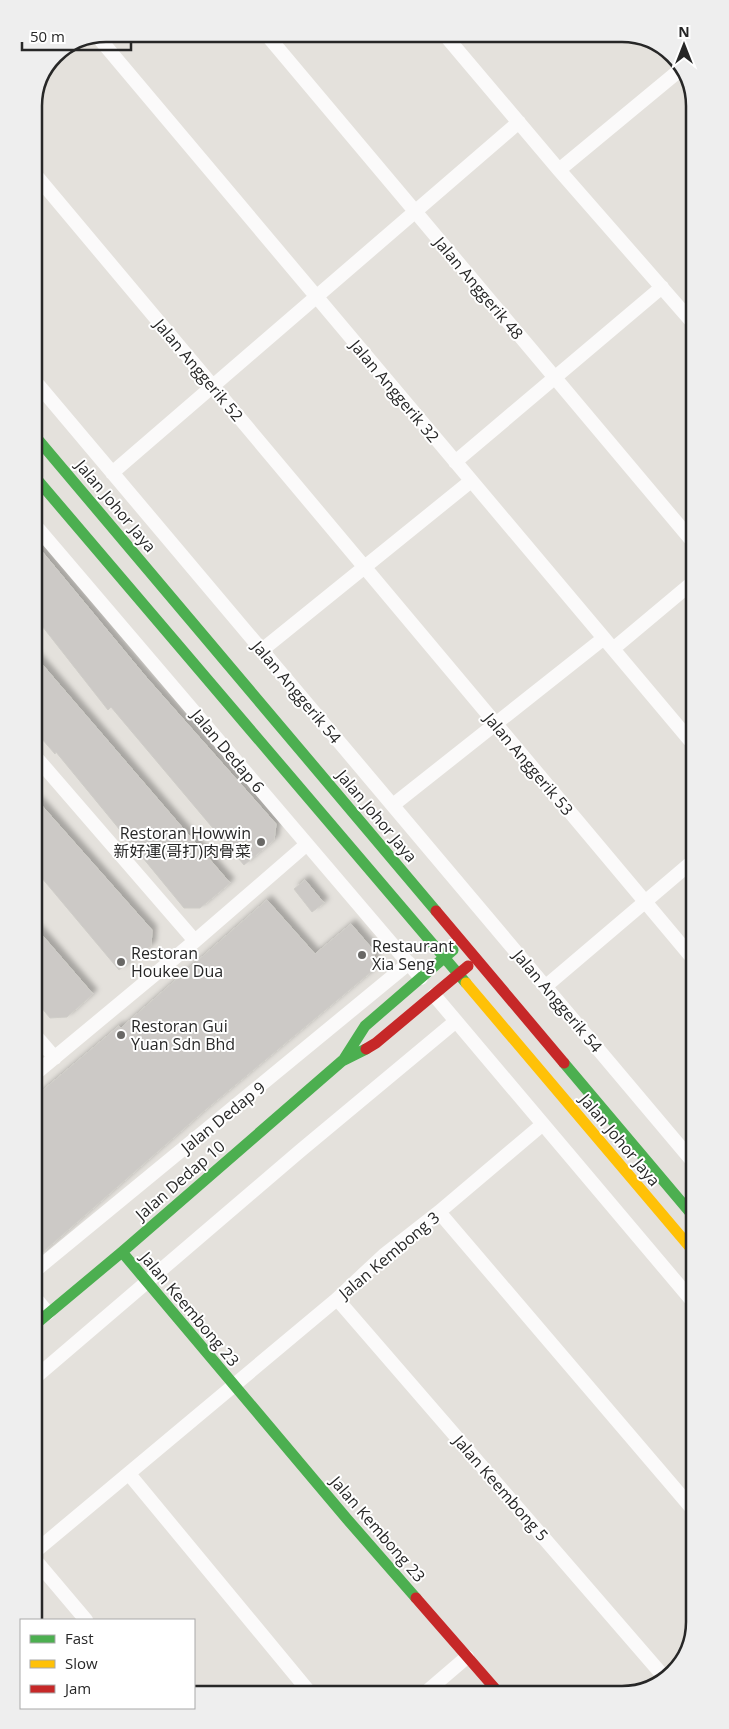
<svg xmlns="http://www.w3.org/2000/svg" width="729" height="1729" viewBox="0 0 729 1729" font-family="'Open Sans','Noto Sans SC',sans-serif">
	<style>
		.building { fill: #ccc9c6; stroke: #cfcdc8; filter: url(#shadow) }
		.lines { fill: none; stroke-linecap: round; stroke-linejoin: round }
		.street { stroke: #fbfafa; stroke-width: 14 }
		.fast { stroke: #4caf50; stroke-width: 11 }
		.slow { stroke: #ffc107; stroke-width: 11 }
		.jam { stroke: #c62828; stroke-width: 11 }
		.poi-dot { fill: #696866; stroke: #fff; stroke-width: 2 }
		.labels { text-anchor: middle; stroke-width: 4; stroke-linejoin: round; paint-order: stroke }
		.street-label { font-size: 16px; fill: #272727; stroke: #fff }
		.poi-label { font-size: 16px; fill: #272727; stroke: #fff; text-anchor: start }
		.rim { fill: none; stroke: #272727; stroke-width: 2.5 }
	</style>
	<defs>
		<filter id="shadow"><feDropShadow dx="4.5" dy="-4.5" stdDeviation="2.5" flood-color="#0004"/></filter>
	</defs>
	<rect width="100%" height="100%" fill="#e4e1dc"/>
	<path class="building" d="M35,543l111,134 130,147 -2,16 -30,25 -133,-158 -3,3 -73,-93z
		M35,656l195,227 -30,25h-16l-128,-156 -1,2 -20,-23z
		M36,799l116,131 -1,16 -32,24 -83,-99z
		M305,880l19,23 -12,9 -18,-23z
		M267,900l48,54 36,-30 24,28 -3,19 -167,139 -168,147 -1,-161 83,-70 2,2z
		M36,928l57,66 -26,23 -17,1 -14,-17z"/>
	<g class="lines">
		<path class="street" d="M266,34l427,508
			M444,34l115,136 133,152
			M98,37l595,707
			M559,170l122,-101
			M34,173l660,787
			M35,381l659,782
			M455,462l207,-175
			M112,473l407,-351
			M35,525l386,453
			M613,649l80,-67
			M262,650l209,-169
			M35,756l160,185
			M393,805l211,-167
			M546,986l147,-125
			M434,995l260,308
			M36,1036l19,22
			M36,1073l159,-132 112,-97
			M439,1212l256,300
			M37,1269l372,-306
			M337,1299l328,379
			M37,1300l11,13
			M37,1376l263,-225 156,-130
			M129,1474l182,220
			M37,1550l300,-251 47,-44 55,-43 104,-88
			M37,1562l49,58
			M425,1693l42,-36"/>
		<path class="fast" d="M666,49l2,1
			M35,436l401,475
			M35,477l431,506
			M344,1059l21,-33 88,-76
			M564,1063l130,154
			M122,1252l225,267 69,79
			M37,1323l85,-71 220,-191 24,-12"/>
		<path class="slow" d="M466,983l228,269"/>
		<path class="jam" d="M436,911l128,152
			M366,1049l10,-6 92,-77
			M416,1598l82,94"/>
	</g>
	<g class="poi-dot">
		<circle cx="261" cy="842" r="5"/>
		<circle cx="362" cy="955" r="5"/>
		<circle cx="121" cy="962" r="5"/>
		<circle cx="121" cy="1035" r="5"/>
	</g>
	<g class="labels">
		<g class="street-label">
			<text transform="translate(479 288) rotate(50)" y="6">Jalan Anggerik 48</text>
			<text transform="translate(199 370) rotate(50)" y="6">Jalan Anggerik 52</text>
			<text transform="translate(395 391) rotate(50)" y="6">Jalan Anggerik 32</text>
			<text transform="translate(116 506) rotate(50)" y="6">Jalan Johor Jaya</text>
			<text transform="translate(297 692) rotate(50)" y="6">Jalan Anggerik 54</text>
			<text transform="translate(228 751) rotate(50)" y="6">Jalan Dedap 6</text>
			<text transform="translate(529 764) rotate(50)" y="6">Jalan Anggerik 53</text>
			<text transform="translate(377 816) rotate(50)" y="6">Jalan Johor Jaya</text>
			<text transform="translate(558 1001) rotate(50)" y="6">Jalan Anggerik 54</text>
			<text transform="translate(223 1117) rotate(-39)" y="6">Jalan Dedap 9</text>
			<text transform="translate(620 1140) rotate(50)" y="6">Jalan Johor Jaya</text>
			<text transform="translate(180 1180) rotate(-41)" y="6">Jalan Dedap 10</text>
			<text transform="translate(389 1255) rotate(-40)" y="6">Jalan Kembong 3</text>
			<text transform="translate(190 1309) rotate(50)" y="6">Jalan Keembong 23</text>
			<text transform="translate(501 1488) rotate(49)" y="6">Jalan Keembong 5</text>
			<text transform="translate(378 1529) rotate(49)" y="6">Jalan Kembong 23</text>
		</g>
		<g class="poi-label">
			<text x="251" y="839" text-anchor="end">Restoran Howwin<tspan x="251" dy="18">新好運(哥打)肉骨菜</tspan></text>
			<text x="372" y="952">Restaurant<tspan x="372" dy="18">Xia Seng</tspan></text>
			<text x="131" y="959">Restoran<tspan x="131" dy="18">Houkee Dua</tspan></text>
			<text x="131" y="1032">Restoran Gui<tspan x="131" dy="18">Yuan Sdn Bhd</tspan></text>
		</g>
	</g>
	<path d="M0 0H729V1729H0ZM106 42H622A64 64 0 0 1 686 106V1622A64 64 0 0 1 622 1686H106A64 64 0 0 1 42 1622V106A64 64 0 0 1 106 42Z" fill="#eee" fill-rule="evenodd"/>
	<path class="rim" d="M106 42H622A64 64 0 0 1 686 106V1622A64 64 0 0 1 622 1686H106A64 64 0 0 1 42 1622V106A64 64 0 0 1 106 42Z"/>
	<rect x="20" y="1619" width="175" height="90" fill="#ffffff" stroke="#a9a9a9"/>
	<rect x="30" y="1635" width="25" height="8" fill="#4caf50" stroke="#a9a9a9"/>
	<text x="65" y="1644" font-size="15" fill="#272727">Fast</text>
	<rect x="30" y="1660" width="25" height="8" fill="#ffc107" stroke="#a9a9a9"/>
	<text x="65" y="1669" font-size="15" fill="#272727">Slow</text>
	<rect x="30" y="1685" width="25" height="8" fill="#c62828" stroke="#a9a9a9"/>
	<text x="65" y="1694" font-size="15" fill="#272727">Jam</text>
	<g transform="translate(684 45)" stroke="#ffffff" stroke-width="4" paint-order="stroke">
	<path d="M0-4L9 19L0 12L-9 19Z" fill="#272727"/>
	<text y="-8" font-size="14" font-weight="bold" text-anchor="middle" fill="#272727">N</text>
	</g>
	<path d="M22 42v8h109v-8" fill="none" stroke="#272727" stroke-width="2.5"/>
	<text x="30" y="42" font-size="15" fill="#272727" stroke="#ffffff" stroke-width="4" paint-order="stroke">50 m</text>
</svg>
